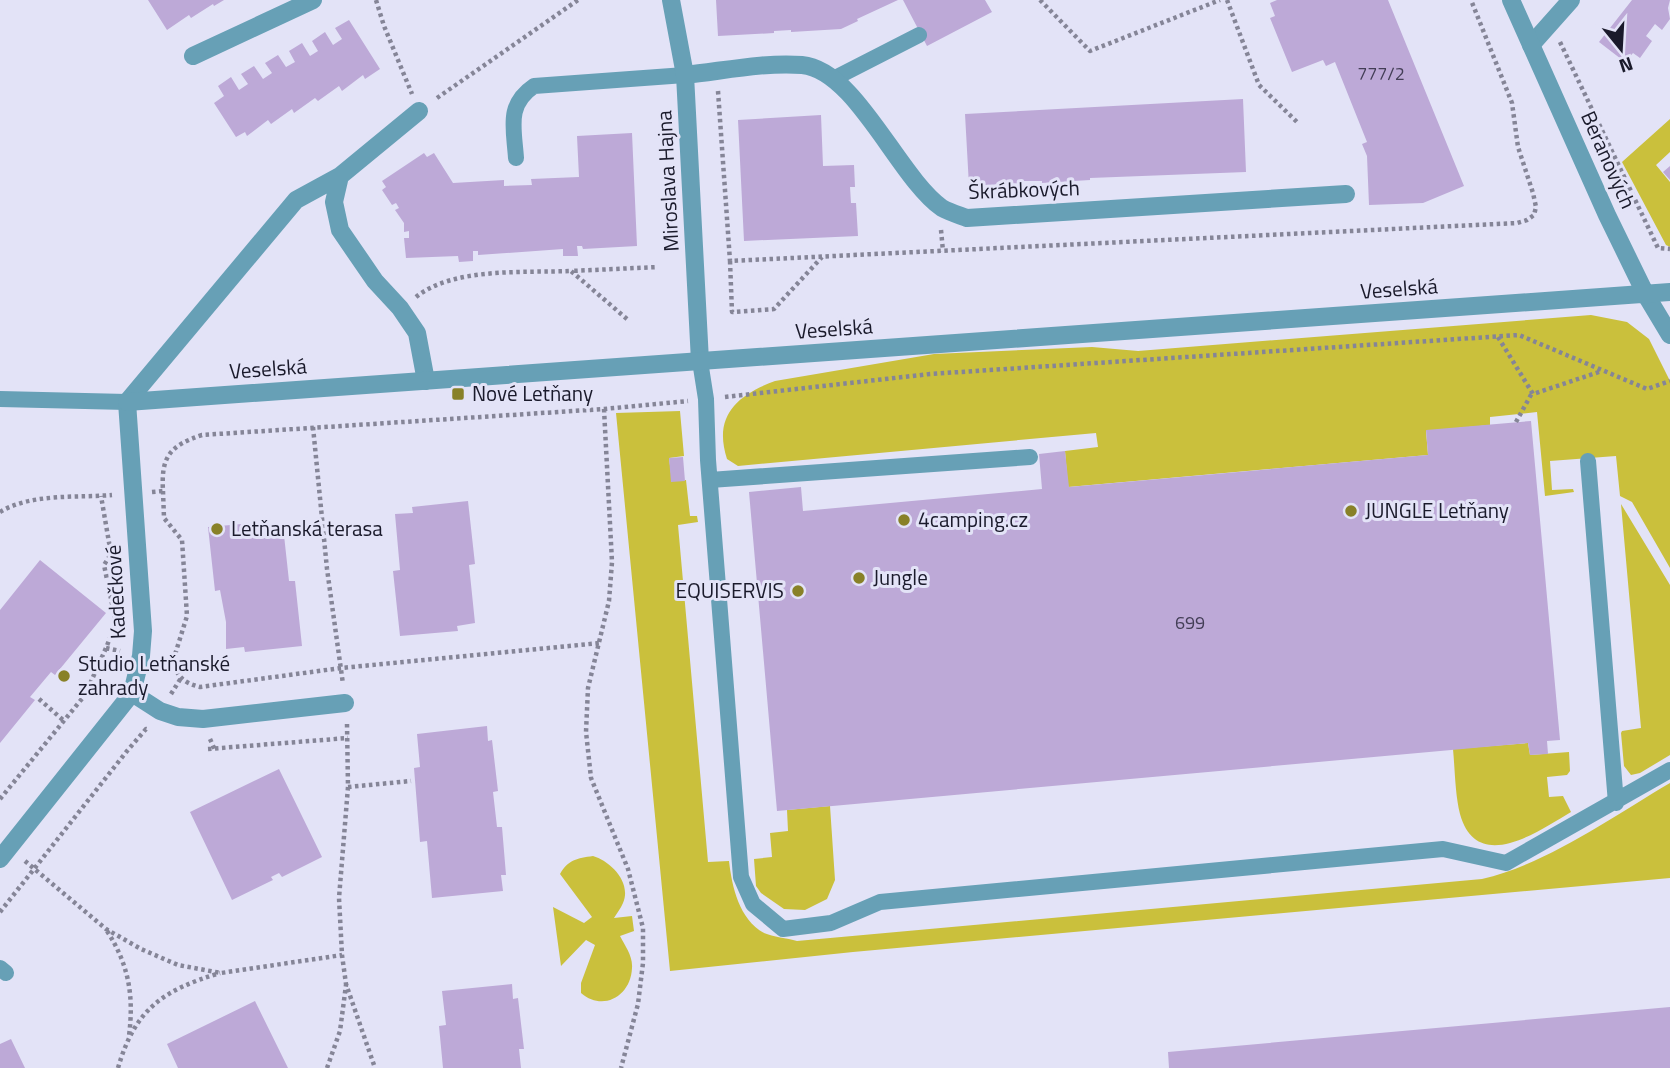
<svg xmlns="http://www.w3.org/2000/svg" width="1670" height="1068" viewBox="0 0 1670 1068" font-family="'Titillium Web',sans-serif">
	<style>
		.green { fill: #cac03c }
		.building { fill: #bda9d7 }
		.lines { fill: none; stroke-linecap: round; stroke-linejoin: round }
		.path { stroke: #858597; stroke-width: 4.5; stroke-dasharray: 3.5 3.5; stroke-linecap: butt }
		.service { stroke: #67a0b6; stroke-width: 16 }
		.minor { stroke: #67a0b6; stroke-width: 18 }
		.tertiary { stroke: #67a0b6; stroke-width: 18 }
		.poi-dot { fill: #888128; stroke: #e3e3f7; stroke-width: 2.5 }
		.labels { text-anchor: middle; stroke-width: 6; stroke-linejoin: round; paint-order: stroke }
		.number-label { font-size: 18px; fill: #433e56 }
		.street-label { font-size: 21px; fill: #1a1a2b; stroke: #e3e3f7 }
		.poi-label { font-size: 21px; fill: #1a1a2b; stroke: #e3e3f7; text-anchor: start }
	</style>
	<rect width="100%" height="100%" fill="#e3e3f7"/>
	<path class="green" d="M1670,119v33l-14,13 14,17v65l-4,-2 -44,-83z
		M1591,315l36,7 22,17 21,42v187l-38,-66 -12,-6 -4,-40 -66,5 2,29 21,-1 1,3 -29,4 -8,-84 -47,5v8l-64,6 2,24 -360,32 -3,-36 33,-4 -2,-14 -358,33 -11,-7c-14,-43 10,-64 48,-78l159,-27 158,-7 46,4z
		M680,411l4,45 -15,2 3,23 14,-1 4,36h7l1,6 -20,3 30,337 21,-1c3,26 10,58 35,72 9,4 23,5 33,8l685,-62c65,-15 130,-62 188,-96v95l-817,74 -183,19 -54,-558z
		M1621,504l49,81v170l-30,18 -9,2 -7,-9 -3,-33 1,-2 19,-3z
		M1528,743l2,12 39,-3 1,19 -3,4 -20,2 2,20 14,-1 8,16c-32,19 -94,63 -111,2 -5,-20 -5,-44 -7,-65z
		M830,806l5,74 -8,19 -22,11 -21,-1 -23,-16 -5,-7 -2,-27 18,-2 -2,-24 18,-2 -1,-21z
		M593,856c17,5 39,26 30,47 -2,5 -6,10 -9,15l18,-2 2,15 -14,5c5,10 13,20 12,32 -1,28 -29,44 -51,25v-10l14,-38 -9,-5 -25,26 -8,-59 31,16 8,-6 -32,-43c8,-14 17,-16 33,-18z"/>
	<path class="building" d="M148,0h76l-10,6 -1,-2 -22,14 -2,-3 -22,15z
		M716,0h182l-41,19 1,2 -17,8 -50,3v-2l-17,1v2l-56,3z
		M903,0h82l7,12 -65,34z
		M1277,0h111l76,186 -41,17 -54,2 -2,-49 -5,-12 5,-2 -32,-80 -9,4 -3,-6 -31,12 -22,-54 5,-2 -5,-13z
		M1632,0h38l-2,8 2,11 -8,11 -7,-6 -9,12 6,5 -12,17 -7,-5 -8,9 -26,-20z
		M349,20l31,49 -15,10 -2,-4 -21,16 -3,-5 -21,15 -3,-3 -21,15 -2,-4 -21,15 -3,-4 -21,16 -2,-4 -9,5 -22,-34 10,-7 -6,-10 13,-9 8,13 9,-6 -7,-10 13,-8 9,13 9,-6 -7,-10 13,-8 8,12 9,-5 -6,-11 13,-8 8,13 8,-5 -6,-10 13,-9 8,13 9,-6 -7,-11z
		M1243,99l3,73 -156,6v2l-48,3v-2h-18v2l-55,3 -4,-72z
		M821,115l2,51 31,-1 1,22h-5l1,16h5l2,33 -114,5 -6,-121z
		M632,133l5,113 -54,3 -1,-3h-5l1,10h-15v-7l-85,6v-4h-5v10l-14,1 -1,-6 -52,2 -2,-20h5v-7l-5,1v-9l-9,-13 4,-2 -3,-5 -4,2 -10,-15 4,-3 -4,-6 42,-28 3,4 7,-4 19,30 51,-3v6l28,-1 -1,-6 48,-2 -2,-41z
		M1670,166v14l-7,-8z
		M1531,421l29,319 -13,1 1,13 -18,1 -2,-12 -751,68 -28,-319 52,-5 2,24 239,-22 -3,-35 26,-3 4,36 359,-32 -2,-25z
		M683,457l2,24 -14,1 -2,-24z
		M468,501l7,63 -6,1 6,58 -18,3 1,5 -58,5 -7,-65 7,-1 -5,-56 18,-1 -1,-6z
		M264,522l1,5 18,-1 6,55h6l7,65 -57,6 -1,-5 -18,2v-27l-6,-32 -5,1 -7,-64z
		M40,560l66,53 -51,62 -4,-3 -21,25 5,3 -35,43v-133z
		M487,726l1,15 4,-1 6,51 -5,1 4,35h5l4,48h-5l2,16 -71,7 -5,-57 -7,1 -6,-74 6,-1 -3,-33z
		M279,769l43,88 -40,20 -3,-4 -8,4 2,3 -41,20 -42,-88z
		M512,984l1,15 5,-1 6,51h-5l2,19h-78l-4,-42 7,-1 -4,-34z
		M255,1001l33,67h-110l-11,-24z
		M1670,1007v61h-501l-1,-16z
		M11,1039l14,29h-25v-24z"/>
	<g class="lines">
		<path class="path" d="M376,0l8,26 28,68
			M1040,0l50,51 130,-51
			M1227,0l32,85 39,38
			M1560,42l98,206 12,1
			M718,91l12,170 787,-38 10,-3 7,-5 2,-8 -3,-14 -15,-46 -6,-44 -41,-103
			M437,98l141,-98
			M941,230l2,21
			M730,261l2,51 42,-3 48,-52
			M416,297c37,-30 108,-24 155,-26
			M627,319l-56,-48 87,-4
			M1498,337l35,57 69,-23
			M725,397l205,-23 589,-39 128,54 23,-8
			M604,409l8,153 -3,39 -21,87 -2,44 5,46 37,91 15,59v35l-5,41 -17,64
			M1516,422l16,-29
			M313,427l14,142 16,115
			M163,491l1,27 18,22 5,76 -14,45
			M152,492l11,-1c-2,-34 6,-45 39,-56l402,-26 84,-8
			M0,512c31,-19 77,-14 112,-17
			M106,648l14,3
			M163,659l10,2c4,16 11,22 27,26l141,-19 259,-25
			M171,694l10,-16
			M39,699l24,21
			M347,724l1,63 -9,111 3,57 4,29 29,84
			M210,739l5,11
			M208,749l140,-11
			M348,787l63,-6
			M0,799l85,-104 21,-47 10,-25 -12,-58 7,-11 -10,-58
			M25,861l81,68 35,20 37,16 43,8 121,-18
			M0,912l127,-161 19,-22 3,1
			M107,931c22,34 27,65 22,105
			M118,1068c17,-59 45,-78 102,-95
			M327,1068l13,-37 6,-46"/>
		<path class="service" d="M833,79l86,-44
			M516,158c-2,-30 -10,-53 18,-72l151,-11
			M700,361l6,38 2,61 33,417 12,27 30,25 48,-6 49,-21 563,-53 63,14 164,-93
			M0,399l127,3
			M1588,461l28,342
			M710,480l320,-23
			M0,968l6,5"/>
		<path class="minor" d="M671,0l14,75 15,286
			M1531,45l40,-45
			M193,56l120,-56
			M685,75c38,-4 79,-13 117,-10 54,5 96,112 140,143 7,4 17,7 25,10l379,-24
			M419,111l-79,65 -6,26 6,28 35,51 25,27 17,25 9,48
			M1646,295l24,40
			M132,693l28,18 18,6 25,2 142,-16
			M0,859l132,-166 9,-37 2,-25 -16,-229 169,-202 44,-24"/>
		<path class="tertiary" d="M1511,0l96,215 39,80
			M127,402l1543,-110"/>
	</g>
	<g class="poi-dot">
		<rect x="451" y="387" width="14" height="14" rx="3.5"/>
		<circle cx="1351" cy="511" r="7"/>
		<circle cx="904" cy="520" r="7"/>
		<circle cx="217" cy="529" r="7"/>
		<circle cx="859" cy="578" r="7"/>
		<circle cx="798" cy="591" r="7"/>
		<circle cx="64" cy="676" r="7"/>
	</g>
	<g class="labels">
		<g class="number-label">
			<text x="1381" y="80">777/2</text>
			<text x="1190" y="629">699</text>
		</g>
		<g class="street-label">
			<text transform="translate(1608 160) rotate(66)" y="7">Beranových</text>
			<text transform="translate(668 181) rotate(-93)" y="7">Miroslava Hajna</text>
			<text transform="translate(1024 190) rotate(-2)" y="7">Škrábkových</text>
			<text transform="translate(1399 289) rotate(-4)" y="7">Veselská</text>
			<text transform="translate(834 329) rotate(-4)" y="7">Veselská</text>
			<text transform="translate(268 369) rotate(-4)" y="7">Veselská</text>
			<text transform="translate(116 592) rotate(-93)" y="7">Kadečkové</text>
		</g>
		<g class="poi-label">
			<text x="472" y="401">Nové Letňany</text>
			<text x="1365" y="518">JUNGLE Letňany</text>
			<text x="918" y="527">4camping.cz</text>
			<text x="231" y="536">Letňanská terasa</text>
			<text x="873" y="585">Jungle</text>
			<text x="784" y="598" text-anchor="end">EQUISERVIS</text>
			<text x="78" y="671">Studio Letňanské<tspan x="78" dy="24">zahrady</tspan></text>
		</g>
	</g>
	<g transform="translate(1621 49) rotate(162)" stroke="#e3e3f7" stroke-width="5" paint-order="stroke">
	<path d="M0-5L12 26L0 18L-12 26Z" fill="#1a1a2b"/>
	<text y="-10" font-size="19" font-weight="bold" text-anchor="middle" fill="#1a1a2b">N</text>
	</g>
</svg>
